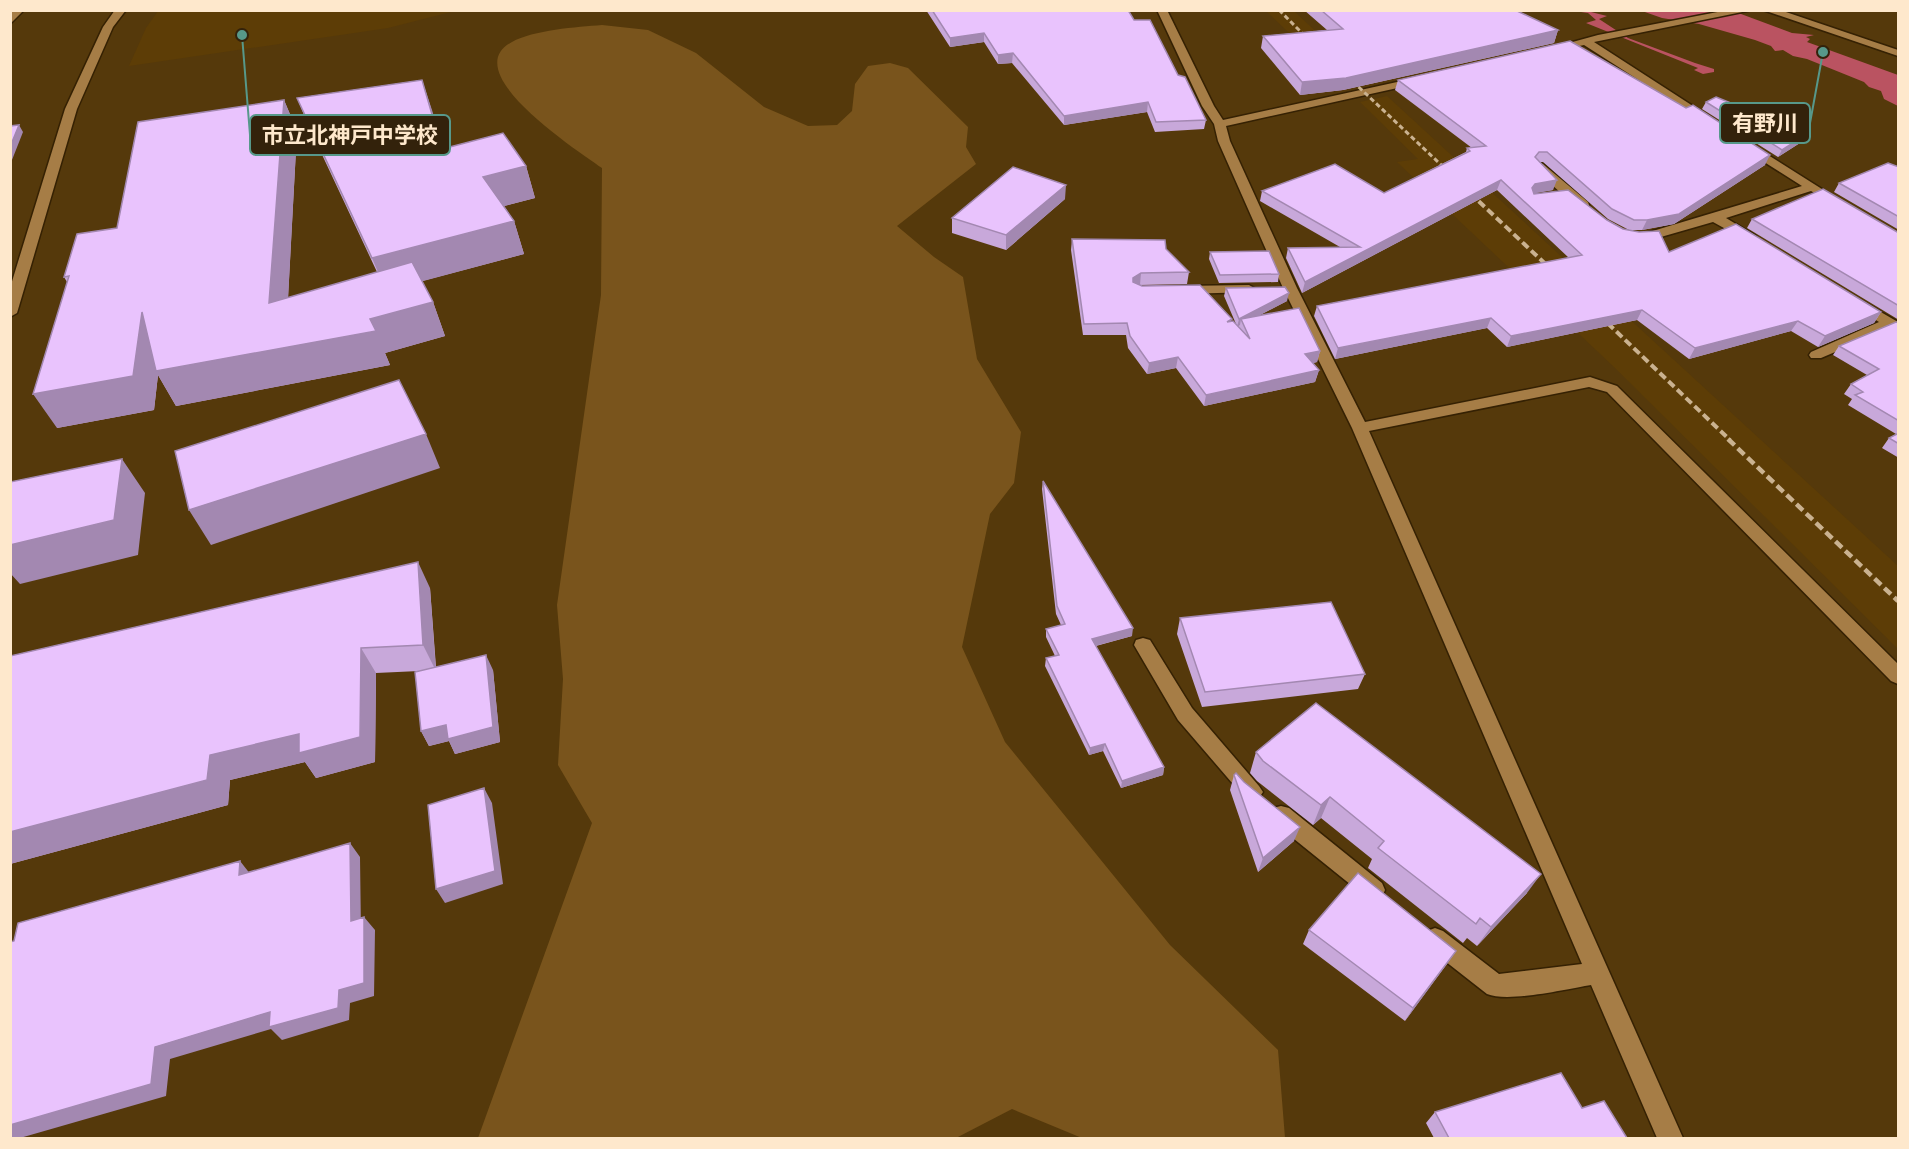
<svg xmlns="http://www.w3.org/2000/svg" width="1909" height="1149" viewBox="0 0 1909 1149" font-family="'Nunito Sans','Noto Sans JP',sans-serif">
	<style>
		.built { fill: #5d3d06 }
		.green { fill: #79541c }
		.water { fill: #ba5361 }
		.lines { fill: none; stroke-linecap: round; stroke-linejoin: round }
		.minor-casing { stroke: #352103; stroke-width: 3 }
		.minor { fill: #a67d46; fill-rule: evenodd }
		.rail-far2 { stroke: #cab290; stroke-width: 3; stroke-dasharray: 5 3; stroke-linecap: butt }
		.rail-far1 { stroke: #cab290; stroke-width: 4; stroke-dasharray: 8 4; stroke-linecap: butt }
		.rail { stroke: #cab290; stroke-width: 4.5; stroke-dasharray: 9 4.5; stroke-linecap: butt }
		.wall { fill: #c8a8da }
		.shaded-wall { fill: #a388b1 }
		.building { fill: #e9c3fd; stroke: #a388b1; stroke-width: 1.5 }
		.leader { fill: none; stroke: #57988a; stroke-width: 2 }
		.callout-dot { fill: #57988a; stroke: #33220b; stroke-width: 2 }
		.callout { fill: #33220b; stroke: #57988a; stroke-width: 2 }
		.callout-label { font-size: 22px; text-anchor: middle; font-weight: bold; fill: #fee8cc }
	</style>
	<rect width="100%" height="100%" fill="#55390b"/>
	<path class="built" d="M158,11l1,-1 296,1 -67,17 -259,38 17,-38z
		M1266,11h28l78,73 -25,4z
		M1387,96l511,470v83l-284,-282 -217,-205 21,-3 -58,-57z"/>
	<path class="green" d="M602,25l46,5 48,23 68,54 44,19 29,-1 15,-14 3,-27 13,-18 22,-3 18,5 60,59 -2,20 10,17 -79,62 37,31 29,20 14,82 44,73 -7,51 -24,31 -28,133 43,95 165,203 108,105 7,88h-203l-70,-29 -56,29h-478l114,-315 -34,-58 5,-86 -6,-74 44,-310 1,-127c-22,-16 -147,-96 -90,-126 21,-12 65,-15 90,-17z"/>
	<path class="water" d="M1574,11h13l20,5 -8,3 29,19 67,25 19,6v3l-11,2 -9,-4 4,-2 -112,-45 10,-3 -8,-7z
		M1642,11h91l59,22 22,2 -8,2 4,2 -3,3 91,33v31l-14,-7 -3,-8 -12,-4 -5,-5 -57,-23 -14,-3 -10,-6 -8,1 -4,-5 -16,-6 -56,-16 -37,-6z"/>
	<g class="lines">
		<g class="minor-casing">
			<path id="minor" d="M13,10h11l-14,14v-10z
				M115,10h11l-13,17 -36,82 -60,204 -7,4v-29l55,-179 38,-82z
				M1157,10h10l47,96 9,14 197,-43 6,3 -6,3 -194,43 4,15 67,147 68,134 225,-45 27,9 281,278v20l-7,-3 -284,-289 -18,-5 -220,44 314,707h-26l-66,-153c-24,4 -83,18 -104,9l-60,-47 -4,-8 4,-8 8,-3 8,3 56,43 83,-10 -230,-536 -69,-140 -65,-147 -4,-17 -12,-18z
				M1728,10h24l-158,32 119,77v4l-4,2 -125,-80 -32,7 -5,-3 51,-14z
				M1763,10h17l118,40v6z
				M1749,143l95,60 -6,4 -27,-16 -85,27 30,18 2,3 -2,3 -5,1 -38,-21 -66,19 -16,-1 -2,-3 2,-3 15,-1 156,-47 -57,-36 -2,-3z
				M1539,163l4,1 45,38 1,3 -1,3h-10l-43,-38 -2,-3 2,-3z
				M1249,285l7,4 -2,3 -73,2 -7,-4 7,-4z
				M1860,300l38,22v10l-9,-3 -68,29h-10l-2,-3 2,-3 68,-30 -24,-15 -2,-3 2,-3z
				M1143,638l7,2 42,68 67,78 4,6 -4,6 -7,3 -7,-3 -67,-78 -44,-75 2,-5z
				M1281,806l8,2 93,75 3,7 -3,7 -8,3 -8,-3 -93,-75 -3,-7 3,-7z"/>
		</g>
		<use href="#minor" class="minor"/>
		<path class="rail-far2" d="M1279,10l35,35
			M1347,76l125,118"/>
		<path class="rail-far1" d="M1470,193l86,81
			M1599,315l131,125"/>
		<path class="rail" d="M1728,439l170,162"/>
	</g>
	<path class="wall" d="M926,10h202l6,10 44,55 28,45 -2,9 -49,3 -8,-20 -83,13 -52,-62 -14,1 -14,-22 -34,5z
		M1304,10h211l43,20 -4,13 -211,47 -43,5 -39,-47 2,-12 64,-6z
		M422,80l21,68 83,18 9,32 -31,8 10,15 10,33 -102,27 11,21 12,34 -60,17 5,12 -214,41 -18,-31 -4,35 -97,18 10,-146 -3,-5 220,-177 13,31 -9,167 89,-26 -67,-143 -13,-31z
		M1398,80l367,85 -91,59 -32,6h-13l-21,-11 -65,-57h-4l14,28 -19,3 73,27 62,32 212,60 -7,11 -56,24 -27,-16 -102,28 -52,-39 -130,27 -20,-19 -152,31 -21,-43 3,-10 252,-48 -72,-68 -195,103 -16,-35 2,-10 52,-1 -80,-46 2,-10 122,2 82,-41 1,-4h5l-77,-58z
		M1706,102l97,39 -25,16 -76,-48z
		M1899,167v63l-65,-38 5,-9z
		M1065,199l-59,51 -54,-17v-15z
		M1752,219l147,14v87l-152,-92z
		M1072,239l94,10 23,23 -2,12 -47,1 96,39 -12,-28 2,-8 61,13 -29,15 62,35 -3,11 -4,1 6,7 -4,12 -111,24 -28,-38 -29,6 -19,-26 -2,-13h-43l-12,-85z
		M1210,252l69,22 -1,8 -59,1 -10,-24z
		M1899,323v135l-17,-10 7,-10 7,-4 -48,-29 4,-6 -8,-5 7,-10 16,-9 -34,-20 6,-9z
		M1043,481l89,155 -36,10 68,121 -1,8 -42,13 -18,-37 -14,4 -44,-89 1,-8 9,-2 -9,-19v-8l15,-4 -5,-11 -14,-125z
		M430,588l6,79 57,3 7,72 -45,12 -6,-13 -20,5 -8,-15 -2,-60 -43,2 -1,89 -59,16 -11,-16 -75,18 -2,25 -218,59z
		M1180,618l185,56 -7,15 -156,18 -25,-73z
		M1256,752l271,141 -50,53 -10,-8 -4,5 -95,-75 4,-9 -51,-41 -8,7 -56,-44 -7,-8z
		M1234,775l60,66 -36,31 -28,-82z
		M1309,930l147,21 -51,70 -102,-77z
		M1582,1108l45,30h-193l-8,-15 9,-11z"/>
	<path class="shaded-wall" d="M1558,30l-4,13 -211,47 -43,5 2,-13z
		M984,33v9l-34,5v-9z
		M1013,53l-1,10 -14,1v-9z
		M422,80l10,30 21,70 -11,-31z
		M284,100l13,31 -11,206 -17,-34z
		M1148,102l-1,10 -83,13v-9z
		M19,125l4,7 -13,33v-18z
		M1807,134l-4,7 -25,16 4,-7z
		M1770,155l-5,10 -91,59 -32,6 5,-10z
		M526,166l9,32 -42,11 -10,-32z
		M1501,180l-4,10 -195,103 3,-11z
		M1557,180l-4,10 -22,4 1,-6 3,-4z
		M1066,185l-1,14 -59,51v-15z
		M514,221l10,33 -138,37 -14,-33z
		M1141,273l-1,12 -8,4 1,-11z
		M1289,293l-2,8 -44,23 -2,-5 -1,6 -3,2 2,-8z
		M433,302l12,34 -60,17 5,12 -214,41 -18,-31 -4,35 -97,18 -24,-34 109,-82 228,7z
		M1642,310l-5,10 -130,27 4,-11z
		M1881,312l-7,11 -56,24 7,-11z
		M1491,318l-4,10 -152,31 3,-11z
		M1798,321l-7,10 -102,28 6,-11z
		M1320,351l-3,11 -15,4 3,-12z
		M1178,357l-2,11 -29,6 2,-11z
		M1319,370l-4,12 -111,24 2,-11z
		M426,434l14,34 -229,77 -22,-35z
		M122,459l23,34 -7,62 -118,29 -10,-11v-28z
		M418,562l12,26 6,83 -13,-26z
		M1133,628l-1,8 -41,11 1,-8z
		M361,648l15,25 -1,89 -59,16 -11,-16 -75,18 -2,25 -218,59v-32l200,-77z
		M486,655l7,15 7,72 -45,12 -6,-13 -20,5 -8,-15z
		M1105,744l-2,7 -14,4 1,-7z
		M1164,767l-1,8 -42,13 1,-7z
		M484,788l8,15 11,81 -58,19 -9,-14z
		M1330,797l-9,21 -8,7 8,-20z
		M1300,827l-6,14 -36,31 5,-14z
		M350,843l10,14 1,77 -10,-13z
		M240,861l11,14h-12z
		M1541,874l-14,19 -50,53 14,-19z
		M364,917l11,13 -1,66 -24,7 -1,17 -67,20 -11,-11 -101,30 -4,37 -146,42h-10v-13l145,-78 184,-57z
		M1456,951l-9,13 -42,57 8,-13z"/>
	<path class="building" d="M932,10h196l6,10h16l28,55 7,2 21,43 -50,2 -8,-20 -84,14 -51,-63 -15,2 -14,-22 -34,5z
		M1321,10h194l43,20 -212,48 -44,4 -39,-46 80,-7z
		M1570,41l116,67 7,-3 77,50 -91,59 -32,6h-13l-22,-11 -65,-57h-8l-4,5 22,23 -22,4 -3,4 2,6 34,-4 39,30 16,9 16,3 20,-1 10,21 67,-28 145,88 -56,24 -27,-15 -103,27 -53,-38 -131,26 -20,-18 -153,30 -21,-42 265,-51 -81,-75 -196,102 -17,-34 72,-1 -98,-56 73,-27 49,29 86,-42 -3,-3 19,-2 -88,-66z
		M422,80l20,69 61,-16 23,33 -43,11 31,44 -142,37 -75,-160z
		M1716,97l91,37 -25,16 -76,-48z
		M284,100l-15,203 143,-41 21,40 -63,17 6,12 -220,40 -14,-59 -9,64 -100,18 36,-118 -5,1 13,-43 40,-6 21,-106z
		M19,125l-9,22v-21z
		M1888,163l11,4v50l-60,-34z
		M1013,167l53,18 -60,50 -54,-17z
		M1823,189l76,44v73l-147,-87z
		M1072,239l93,1 1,9 23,23 -48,1 -8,5v4l9,4 58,-1 32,34 -5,3 6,-1 17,18 -9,-20 58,-11 21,43 -15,3 14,16 -113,25 -28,-38 -29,6 -19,-27 -3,-13 -43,1z
		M1269,251l10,23 -59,1 -10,-23z
		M1285,287l4,6 -50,26 -13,-31z
		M1896,322l3,1v98l-44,-26 8,-3 -12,-8 28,-15 -40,-23z
		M399,380l27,54 -237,76 -14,-59z
		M1899,433v11l-10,-6z
		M122,459l-8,61 -104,25v-63z
		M1043,481l90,147 -41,11 72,128 -42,14 -17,-37 -15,4 -44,-90 13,-3 -13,-26 19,-5 -8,-18z
		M418,562l5,83 -62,3 -1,89 -61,16v-19l-89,21 -3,25 -197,52v-176z
		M1331,602l34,72 -160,18 -25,-74z
		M486,655l7,72 -45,12 -2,-14 -25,6 -6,-59z
		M1316,703l225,171 -50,53 -11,-9 -4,6 -98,-76 6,-7 -54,-44 -9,8 -58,-44 -7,-9z
		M1236,773l8,9 56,45 -37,31 -29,-83z
		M484,788l11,83 -59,18 -8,-84z
		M350,843l1,78 13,-4v66l-25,7 -1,18 -69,19 1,-15 -115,35 -4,37 -141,41v-183l4,-1 4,-18 222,-62 -1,14z
		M1358,873l98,78 -43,57 -104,-78z
		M1561,1073l21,35 22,-7 23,37h-178l-14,-26z"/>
	<path class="leader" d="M1823 52L1810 123M242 35L250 135"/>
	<g class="callout-dot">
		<circle cx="1823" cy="52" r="6"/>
		<circle cx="242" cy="35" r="6"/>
	</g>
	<g class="callout">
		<rect x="1720" y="103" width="90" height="40" rx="6"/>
		<rect x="250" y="115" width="200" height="40" rx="6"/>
	</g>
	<g class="callout-label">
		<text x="1765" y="131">有野川</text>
		<text x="350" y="143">市立北神戸中学校</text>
	</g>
	<rect width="1909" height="1149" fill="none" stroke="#fee8cc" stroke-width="24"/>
</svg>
